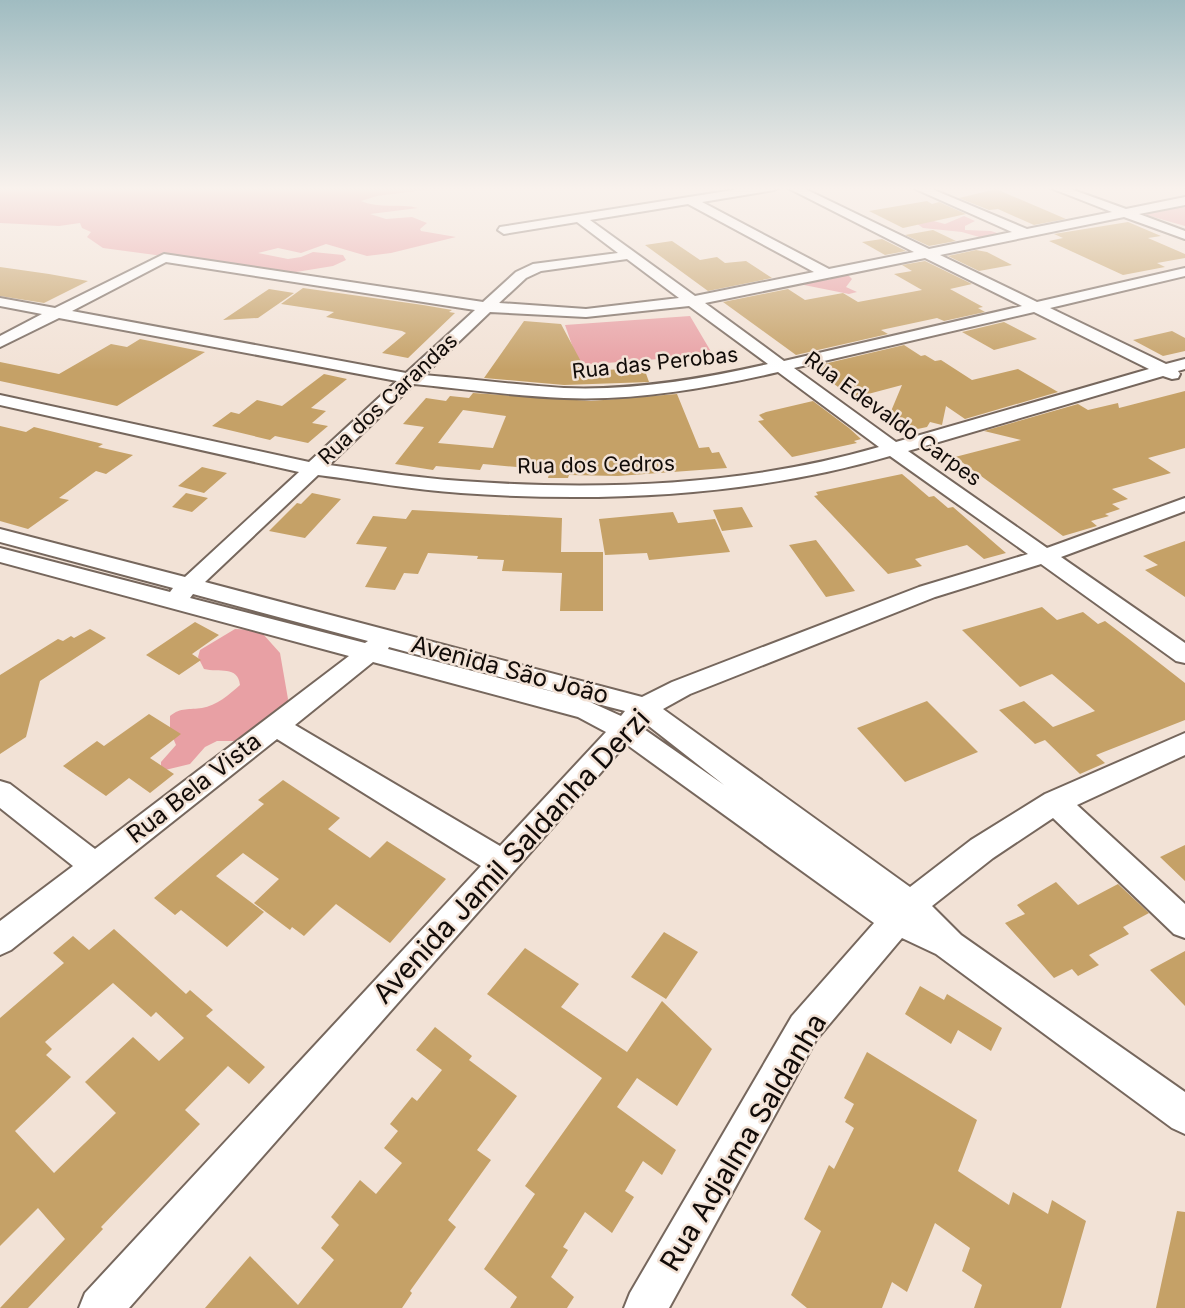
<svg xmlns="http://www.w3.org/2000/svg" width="1185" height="1308" viewBox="0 0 1185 1308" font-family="Inter,sans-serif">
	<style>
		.green { fill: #e8a0a4 }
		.building { fill: #c5a167; fill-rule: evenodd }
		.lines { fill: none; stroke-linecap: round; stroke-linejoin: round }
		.minor-casing { stroke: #76675d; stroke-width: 4 }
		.minor { fill: #fff; fill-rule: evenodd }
		.labels { text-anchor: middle; stroke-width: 5; stroke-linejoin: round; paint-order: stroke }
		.far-street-label { font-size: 21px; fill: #110b08; stroke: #f2e2d6 }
		.street-label { font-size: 24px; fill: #110b08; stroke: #f2e2d6 }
		.near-street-label { font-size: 28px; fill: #110b08; stroke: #f2e2d6 }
	</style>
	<rect width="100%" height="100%" fill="#f2e2d6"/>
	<path class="green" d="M0,187h447l-70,9 -16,5c19,8 38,2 57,7l-48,6 16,5 26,-2 15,6 -7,6 1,2 35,6 -65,16 -24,3 -41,-12 -25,9 -23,-5 -20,5 30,6 13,-2 12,-5 30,3 3,5 -13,6 -43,7 -187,-25 -16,-11 4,-5 -9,-4 -2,-5 -21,3 -59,-3z
		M1185,205v21l-42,-12 2,-2z
		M964,216l11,5 -10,5v4l26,1 12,4 -17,4 -24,-7 -39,-4 -7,-5 10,-4 19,5z
		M838,275h10l4,4 -6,8 11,5 -8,2 -45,-9 3,-4 22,-1z
		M690,316l23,39 -134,10 -14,-40z
		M235,629l21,1 7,4 17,19 8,46 -2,10 -44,32h-25l-12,6 -15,17 -29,7v-9l15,-17 -6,-14v-15c11,-9 19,-6 32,-8 14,-2 28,-14 38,-23 -2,-20 -21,-12 -36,-16l-6,-12 2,-7z"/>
	<path class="building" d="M996,189l70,30 -32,6 -36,-16 -9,1 -30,-12z
		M927,201l5,3 7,-2 27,12 -63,14 -34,-17z
		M1128,222l33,14 -13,2 37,16v4l-28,5 8,4 -42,8 -74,-34 14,-3 -9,-4z
		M933,230l23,11 -27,5 -24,-11z
		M882,239l24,12 -21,4 -23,-13z
		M672,241l28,19 17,-3 8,6 21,-2 26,17 -64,13 -63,-46z
		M976,250l11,2 25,13 -33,6 -31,-15z
		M925,261l47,23 -22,5 33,18 -5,1 7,4 -41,9 -7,-3 -56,12 7,4 -92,21 -73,-53 65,-13 17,11 38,-7 15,9 64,-12 -28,-16 18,-3 -10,-6z
		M0,267l49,7 39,7 -44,22 -44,-7z
		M303,288l120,17 29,5 -3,2 6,1 -47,45 -26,-5 24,-20 -4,-2 -76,-14 8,-5 -53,-8z
		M269,289l25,4 -36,25 -35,2z
		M524,321l37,3 25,47 58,-3 5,14 -85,3 -80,-7z
		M1004,322l33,17 -43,11 -32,-18z
		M1172,331l13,7v13l-22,5 -30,-16z
		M140,339l65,13 -88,54 -117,-25v-19l59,12 52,-30 16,3z
		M904,345l17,11 4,-1 10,6 6,-1 31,20 46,-11 40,23 -93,27 -19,-13 -4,19 -12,-3 -3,5 -19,4 -19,-15 13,-31 -49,13 -42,-31z
		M324,374l23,5 -36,29 15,3 -14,12 16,3 -20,17 -33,-7 -5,4 -58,-14 19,-14 8,2 18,-14 25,6z
		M1185,391v57l-37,10 23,15 -59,16 16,10 -16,5 8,5 -15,5 4,2 -18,5 6,5 -34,10 -108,-79 66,-17 -37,-9 94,-27 10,6 30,-7 1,5z
		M473,393l118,8 86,-7 22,54 10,-1 3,6 7,-1 8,16 -109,8 -49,-1 -1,3h-20l2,-8 -22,-2 -45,-4 -3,6 -44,-4 -3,4 -38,-6 29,-37 -21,-3 23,-26 20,3 4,-5 19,2zM463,410l43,6 -13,32 -55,-5z
		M813,401l36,27 12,11 -7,2 3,2 -65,14 -34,-36 6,-1 -5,-5 7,-3z
		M0,426l26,6 8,-5 69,17 -5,3 35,8 -27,19 -10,-3 -37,27 10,2 -41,29 -28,-8z
		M202,467l25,6 -23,20 -26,-7z
		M902,474l27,23 5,-1 14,12 5,-1 53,46 -22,6 -17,-14 -52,14 7,7 -34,8 -74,-78 4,-1 -2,-3z
		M186,493l22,5 -16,14 -20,-5z
		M312,493l29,6 -36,39 -36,-7 28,-28 4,1z
		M742,507l11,20 -31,4 -9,-21z
		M412,510l150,8 -1,34h42v59h-43l2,-38 -60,-2 2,-11 -27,-1 1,-3 -50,-3 -10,21 -14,-1 -9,17 -30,-3 22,-40 -31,-3 17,-28 33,3z
		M673,512l5,11 37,-4 15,33 -81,8 -2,-7 -42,2 -6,-36z
		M816,540l39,51 -29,6 -37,-52z
		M1185,541v56l-40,-27 13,-5 -15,-9z
		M1042,607l15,13 26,-8 15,12 7,-3 25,19 55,43v37l-89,35 9,8 -25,11 -35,-34 -10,4 -36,-34 25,-9 29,26 42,-16 -43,-37 -32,13 -58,-57z
		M195,622l24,13 -27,19 9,6 -22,15 -33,-20z
		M90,629l16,9 -66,43 -14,56 -26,17v-79l58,-36 5,2 8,-5 3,2z
		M927,701l51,51 -73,30 -48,-54z
		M149,714l32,20 -31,24 24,16 -24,19 -21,-15 -23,18 -43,-30 34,-25 7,5z
		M283,780l57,38 -12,11 42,29 17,-17 59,38 -56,64 -54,-39 -32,32 -12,-9 -2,3 -36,-27 25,-24 -36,-26 -27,23 48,36 -37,35 -46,-37 -6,5 -21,-17 110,-94 -6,-4z
		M1185,845v36l-25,-24z
		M1056,882l22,23 40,-21 31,29 -26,14 6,7 -40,21 10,10 -21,11 -6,-7 -18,9 -49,-55 20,-9 -8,-9z
		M114,929l72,65 4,-4 23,20 -7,6 59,51 -16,17 -21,-18 -43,44 15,14 -99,103 2,2 -75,79h-28l65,-69 -27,-31 -38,38v-228l64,-55 -11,-10 20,-17 16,14zM113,983l38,34 5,-5 28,26 -25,23 -26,-24 -48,45 31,31 -62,60 -39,-42 56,-54 -25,-22 6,-6 -7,-7z
		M664,932l34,20 -32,47 -35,-22z
		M525,948l54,36 -18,23 66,45 35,-51 50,48 -35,57 -40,-28 -20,29 59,43 -14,25 -19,-14 -18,30 9,6 -22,36 -27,-21 -22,35 5,3 -17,27 23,20 -7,11h-57l7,-11 -33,-28 51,-75 -10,-8 77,-108 -115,-84z
		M1185,951v55l-35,-36z
		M920,986l24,14 3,-6 55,34 -11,23 -33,-21 -7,14 -46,-30z
		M435,1027l37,29 -3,4 48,36 -40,54 14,10 -43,60 8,7 -46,64 2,2 -10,15h-197l45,-52 48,49 36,-45 -13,-12 18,-23 -8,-8 29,-37 16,14 26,-31 -18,-15 14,-17 -8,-7 22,-27 5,4 25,-31 -26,-20z
		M867,1052l110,68 -19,51 51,34 4,-13 35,22 4,-14 34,21 -25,87h-87l8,-23 -20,-14 8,-23 -35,-25 -28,69 -15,-10 -10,26h-75l-16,-13 30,-64 -17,-12 25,-54 5,4 20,-41 -9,-6 9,-18 -10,-6z
		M1177,1211l8,1v96h-29z"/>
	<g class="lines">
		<g class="minor-casing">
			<path id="minor" d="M752,187h28l-6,3 -72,12 127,67 85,-17 -128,-65h15l128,62 83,-17 -101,-45h16l100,42 85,-17 -64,-25h17l61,22 59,-12v8l-46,9 46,17v8l-61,-22 -184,38 97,47 148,-34v8l-135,32 116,56 19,-5v10l-7,2 2,3 -2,4 -6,1 -9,-3 -255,75 139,97 138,-50v13l-124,46 124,86v20l-9,-2 -135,-97 -106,33 -245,97 -27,15 247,178 61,-47 74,-46 140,-61v22l-108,50 108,99v34l-11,-4 -121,-116 -60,40 -61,48 29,29 224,157v42l-13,-6 -236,-174 -34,-16 -86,102 -147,268h-45l6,-15 162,-277 82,-93 -248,-179 -497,564h-50l6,-15 396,-427 -204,-127 -266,211 -11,5v-34l73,-55 -73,-58v-27l10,3 85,65 254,-193 -349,-94v-14l170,44 3,-4 -173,-46v-13l185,48 114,-105 -299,-67v-10l309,67 88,-81 -338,-63 -59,29v-11l42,-22 -42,-8v-8l55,10 109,-54 319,48 33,-30 17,-8 85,-11 -41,-31 -73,12 -6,-4 2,-3zM688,204l126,68 -119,24 -105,-76zM925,258l97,48 -238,55 -79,-58zM627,259l52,39 -93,11 -87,-6 27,-25 15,-7zM166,262l309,48 -69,63 -334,-62zM689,306l79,58c-66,15 -137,27 -204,24 -47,-3 -94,-9 -140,-13l66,-63 96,5zM1034,312l115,57 -253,73 -102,-74zM778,372l101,75c-134,39 -280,44 -418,34 -44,-3 -88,-10 -132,-16l85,-81c50,5 100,12 150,14 71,3 145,-10 214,-26zM890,456l138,98 -109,33 -247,95 -30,15 -437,-115 113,-107c48,6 96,15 143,18 143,10 291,3 429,-37zM193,594l175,47 -3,2 -175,-45zM389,647l188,51 -189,-49zM373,662l205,55 28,15 -106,114 -205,-121zM590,702l35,9 -4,5zM645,723l79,62 -83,-58z"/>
		</g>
		<use href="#minor" class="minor"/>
	</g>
	<linearGradient id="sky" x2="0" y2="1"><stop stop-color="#a0bcc1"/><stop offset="0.51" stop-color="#f9f2ed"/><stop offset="1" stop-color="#f9f2ed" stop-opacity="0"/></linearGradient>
	<rect width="1185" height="370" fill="url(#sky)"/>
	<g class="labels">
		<g class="far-street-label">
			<text transform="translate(655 363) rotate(-6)" y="7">Rua das Perobas</text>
			<text transform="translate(388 399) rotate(-43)" y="7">Rua dos Carandas</text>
			<text transform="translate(893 419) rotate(36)" y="7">Rua Edevaldo Carpes</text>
			<text transform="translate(596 465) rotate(-1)" y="7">Rua dos Cedros</text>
		</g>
		<g class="street-label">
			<text transform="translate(510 670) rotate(15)" y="8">Avenida São João</text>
			<text transform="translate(194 788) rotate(-38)" y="8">Rua Bela Vista</text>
		</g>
		<g class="near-street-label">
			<text transform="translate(511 856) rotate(-47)" y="10">Avenida Jamil Saldanha Derzi</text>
			<text transform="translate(743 1142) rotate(-59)" y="10">Rua Adjalma Saldanha</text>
		</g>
	</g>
</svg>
